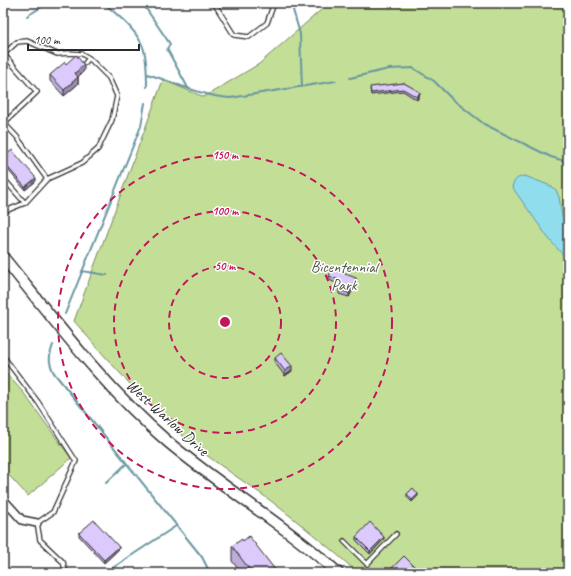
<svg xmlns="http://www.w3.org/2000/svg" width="571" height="576" viewBox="0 0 571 576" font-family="Caveat,sans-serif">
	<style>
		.green { fill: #c3df97; stroke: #778561 }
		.water { fill: #8fdded; stroke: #67969f }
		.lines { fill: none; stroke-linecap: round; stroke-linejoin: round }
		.stream { stroke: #67969f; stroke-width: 2 }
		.lane-casing { stroke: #2b2b2b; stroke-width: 6 }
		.street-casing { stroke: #2b2b2b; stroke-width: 10 }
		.secondary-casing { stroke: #2b2b2b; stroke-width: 13 }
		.lane { stroke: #fff; stroke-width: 3.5 }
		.street { stroke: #fff; stroke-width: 7 }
		.secondary { stroke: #fff; stroke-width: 10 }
		.wall { fill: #bcaed8; stroke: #2b2b2b }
		.shaded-wall { fill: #998db0; stroke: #2b2b2b }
		.building { fill: #dbcafb; stroke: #2b2b2b }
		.ring { fill: none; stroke: #c2185b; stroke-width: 2; stroke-dasharray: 7 5 }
		.labels { text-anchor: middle; stroke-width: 3; stroke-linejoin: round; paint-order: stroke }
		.park-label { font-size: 16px; fill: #515846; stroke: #fff }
		.street-label { font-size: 16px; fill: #2b2b2b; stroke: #fff }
		.centre { fill: #c2185b; stroke: #fff; stroke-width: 2 }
		.ring-label { font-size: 12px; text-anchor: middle; font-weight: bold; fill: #c2185b; stroke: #fff; stroke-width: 3; stroke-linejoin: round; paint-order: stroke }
	</style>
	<rect width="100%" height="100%" fill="#fff"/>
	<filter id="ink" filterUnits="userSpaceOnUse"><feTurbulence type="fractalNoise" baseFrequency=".025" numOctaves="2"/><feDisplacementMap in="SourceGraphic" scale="8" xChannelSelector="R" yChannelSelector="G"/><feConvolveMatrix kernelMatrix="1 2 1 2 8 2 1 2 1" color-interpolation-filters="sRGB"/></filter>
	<g filter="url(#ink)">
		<path class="green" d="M329,3h239v570h-210c-28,-25 -57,-49 -87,-72 -26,-19 -54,-37 -79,-57 -43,-37 -81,-80 -118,-123l89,-241 41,17 55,-33z
			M3,370l20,22 48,66 -43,38 -25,-27z"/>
		<path class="water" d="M525,176l26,10 5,4 3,7 3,19 6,8v37l-19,-22 -37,-52c2,-8 6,-10 13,-11z"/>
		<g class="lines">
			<path class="stream" d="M104,3c14,13 32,26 39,44 4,11 4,29 4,40
				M149,3l-4,4 25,37 -3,5 21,39
				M291,3l9,31 2,53
				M27,16l21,-13
				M147,74c27,8 54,22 83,24l106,-17
				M350,78l39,-9 24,-1 21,13 18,18 32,25 67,33 17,5
				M82,271l25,4
				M65,314l76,-188 4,-23
				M53,345c-4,11 -5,17 1,28l148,184 8,16
				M106,483l20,-19
				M105,573l71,-47"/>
			<g class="lane-casing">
				<path id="lane" d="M214,3l20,32 15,2 18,-14 7,-20
					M3,55l14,-13 10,-1 30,13 12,-1 13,1 7,4 20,20 8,18 -5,24 -14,29 -16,14 -35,16
					M85,63l4,-5
					M3,122l14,15 30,42 -22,24 -22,9
					M4,123l33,-31 -30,-34
					M3,178l22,25
					M3,356l35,46 38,59 -23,51 -16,11 3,17 23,22 3,11
					M344,541l23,23 29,-30"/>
			</g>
			<g class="street-casing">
				<path id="street" d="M3,499l19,21 15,3"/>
			</g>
			<g class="secondary-casing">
				<path id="secondary" d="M3,257c52,64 102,131 165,185 55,46 117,83 170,131"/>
			</g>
			<use href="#lane" class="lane"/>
			<use href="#street" class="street"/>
			<use href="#secondary" class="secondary"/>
		</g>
		<path class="wall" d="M66,64l18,7 -6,6v7l-14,12 -14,-15v-6z
			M404,83l16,11 -3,6 -14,-9 -32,4 -1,-6z
			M3,158l33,23 -11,9 -22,-26z
			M329,276l27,7 -7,14 -10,-3v-4l2,-5 -12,-5z
			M275,358l17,13 -7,5 -10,-13z
			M407,494l11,2 -6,6 -5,-5z
			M79,533l40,16 -15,14 -25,-27z
			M356,537l28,2 -14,15 -14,-14z
			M243,541l33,32h-35l-9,-12v-15z
			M392,568l29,5h-26l-3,-3z"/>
		<path class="shaded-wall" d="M84,65v6l-9,9v-7z
			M78,77v7l-14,12v-6z
			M420,92v2l-3,6v-3z
			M7,132v7l-4,3v-7z
			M36,178v3l-11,9v-3z
			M356,278v5l-7,14v-4z
			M292,366v5l-7,5v-5z
			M418,494v2l-6,6v-2z
			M384,537v2l-14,15v-3z
			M119,547v2l-15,14v-3z"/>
		<path class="building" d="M76,55l8,10 -9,8 3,4 -14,13 -14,-15 15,-13 1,2z
			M404,83l16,9 -3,5 -14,-8 -32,4 -1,-6z
			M3,127l4,5 -4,3z
			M12,150l24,28 -11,9 -22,-25v-4z
			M332,269l24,9 -7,15 -10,-3 3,-9 -13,-5z
			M281,353l11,13 -7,5 -10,-13z
			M413,488l5,6 -6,6 -5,-6z
			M94,520l25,27 -15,13 -25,-27z
			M370,522l14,15 -14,14 -14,-14z
			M249,536l27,35 -2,2h-22l-20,-27 10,-7 1,2z
			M404,556l17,17h-23l-6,-5z
			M3,564l7,9h-7z"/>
	</g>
	<g class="ring">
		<circle cx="225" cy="322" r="56"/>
		<circle cx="225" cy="322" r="111"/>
		<circle cx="225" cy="322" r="167"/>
	</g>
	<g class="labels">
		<g class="park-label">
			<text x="344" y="272">Bicentennial<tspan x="344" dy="18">Park</tspan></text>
		</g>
		<g class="street-label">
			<text transform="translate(168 417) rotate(42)" y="6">West Warlow Drive</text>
		</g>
	</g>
	<circle cx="225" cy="322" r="6" class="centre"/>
	<g class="ring-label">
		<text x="225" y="159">150 m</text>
		<text x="225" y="215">100 m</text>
		<text x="225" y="270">50 m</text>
	</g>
	<rect width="571" height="576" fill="none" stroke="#fff" stroke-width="16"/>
	<rect x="8" y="8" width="555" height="560" fill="none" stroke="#2b2b2b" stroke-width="1.5" filter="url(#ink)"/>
	<path d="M28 44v6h111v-6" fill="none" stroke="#2b2b2b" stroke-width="2"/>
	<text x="34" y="44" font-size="12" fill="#2b2b2b" stroke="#ffffff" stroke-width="3" paint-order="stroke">100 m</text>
</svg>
